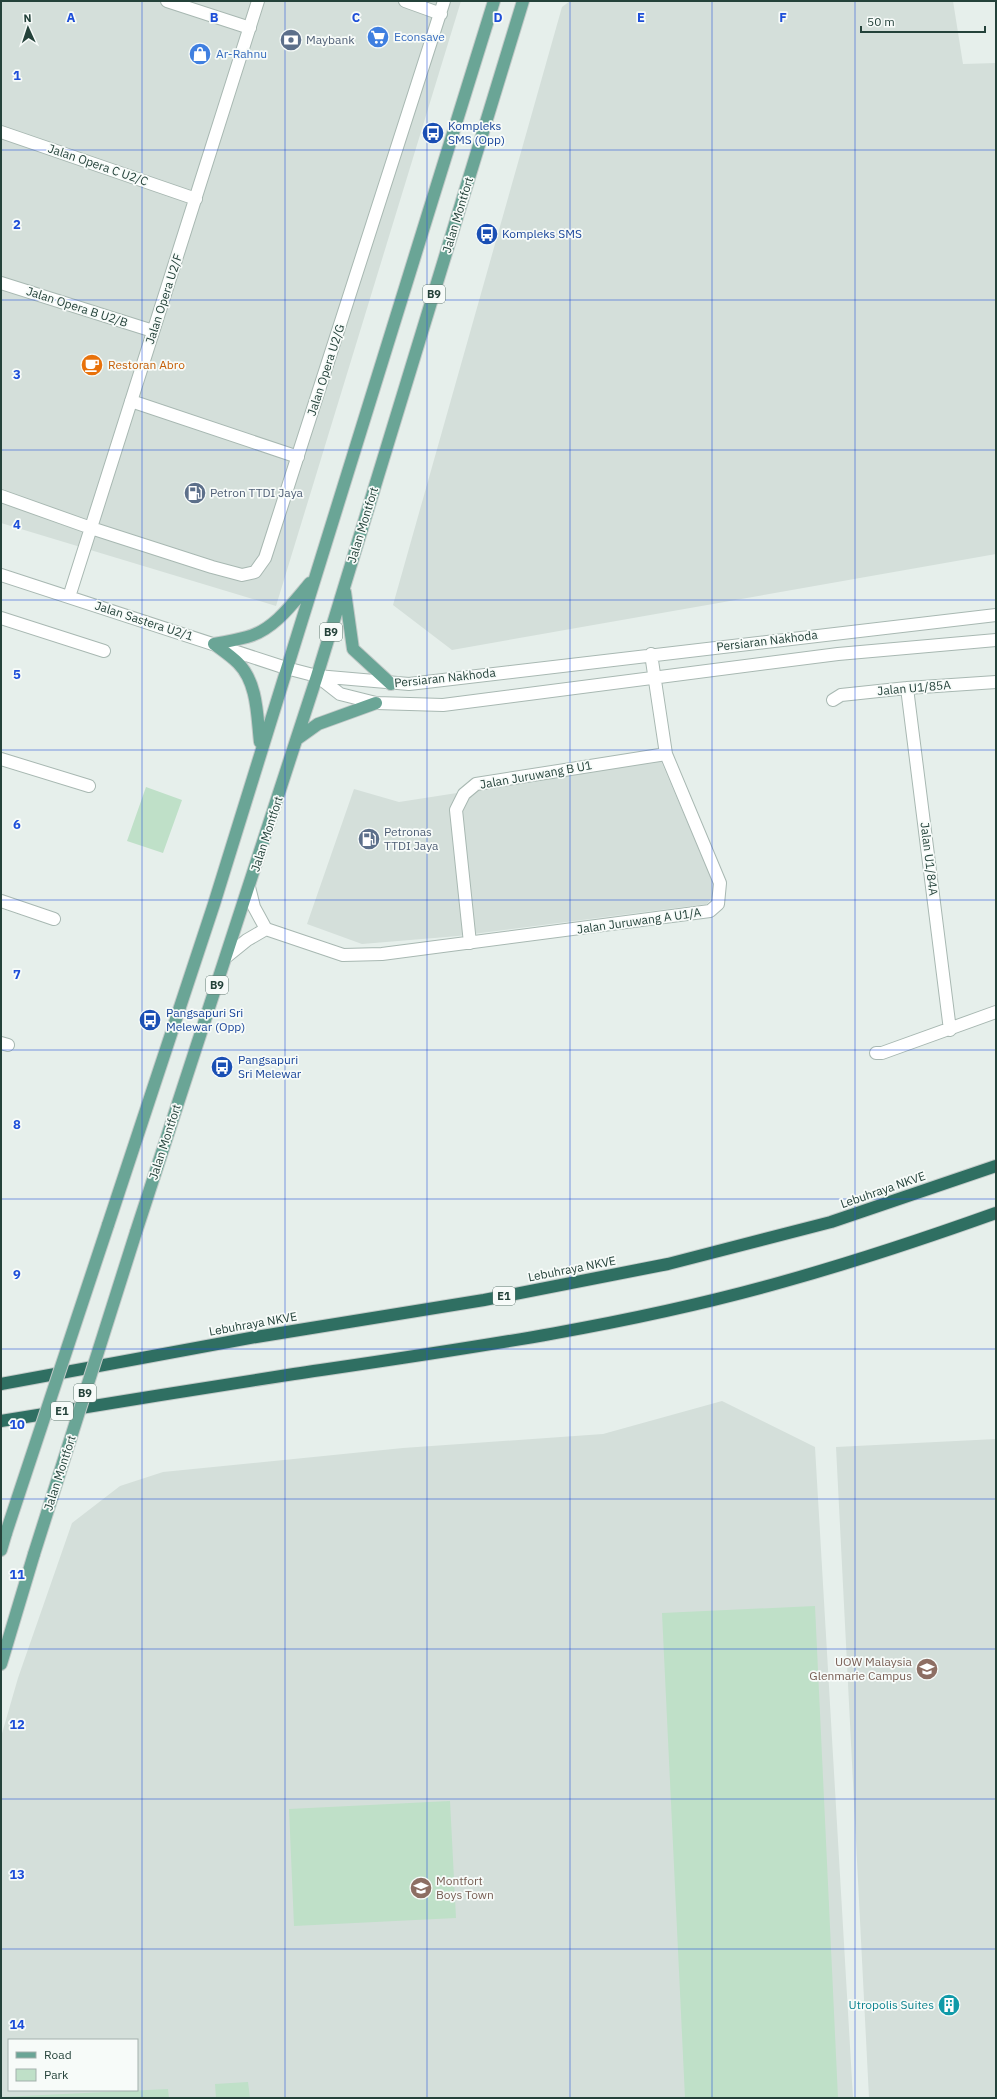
<svg xmlns="http://www.w3.org/2000/svg" width="997" height="2099" viewBox="0 0 997 2099" font-family="'IBM Plex Sans',sans-serif">
	<style>
		.built { fill: #d4dfda; fill-rule: evenodd }
		.green { fill: #bfe0c8 }
		.lines { fill: none; stroke-linecap: round; stroke-linejoin: round }
		.minor-casing { stroke: #a8b8b2; stroke-width: 14 }
		.major-casing { stroke: #c2cac8; stroke-width: 14 }
		.highway-casing { stroke: #c2cac8; stroke-width: 14 }
		.minor { stroke: #fff; stroke-width: 12 }
		.major { stroke: #6aa596; stroke-width: 12 }
		.highway { stroke: #2f6f62; stroke-width: 12 }
		.major-bridge-casing { stroke: #c2cac8; stroke-width: 14; stroke-linecap: butt }
		.major-bridge { stroke: #6aa596; stroke-width: 12 }
		.grid { fill: none; stroke: #1d4ed8; stroke-width: 1; stroke-opacity: 0.55 }
		.labels { text-anchor: middle; stroke-width: 3.5; stroke-linejoin: round; paint-order: stroke }
		.shield { fill: #f7fbf9; stroke: #637a73; stroke-width: 1 }
		.shield-label { font-size: 11px; font-weight: bold; fill: #24423a }
		.shop-label { font-size: 12px; fill: #366cbe; stroke: #f7fbf9; text-anchor: start }
		.service-label { font-size: 12px; fill: #4e5e75; stroke: #f7fbf9; text-anchor: start }
		.transit-label { font-size: 12px; fill: #164399; stroke: #f7fbf9; text-anchor: start }
		.street-label { font-size: 12px; fill: #24423a; stroke: #f7fbf9 }
		.food-label { font-size: 12px; fill: #c56008; stroke: #f7fbf9; text-anchor: start }
		.education-label { font-size: 12px; fill: #785e54; stroke: #f7fbf9; text-anchor: end }
		.culture-label { font-size: 12px; fill: #0d838f; stroke: #f7fbf9; text-anchor: end }
		.grid-label { font-size: 13px; text-anchor: middle; font-weight: bold; fill: #1d4ed8; stroke: #f7fbf9; stroke-width: 3.5; stroke-linejoin: round; paint-order: stroke }
	</style>
	<rect width="100%" height="100%" fill="#e6efeb"/>
	<path class="built" d="M1,1h460l-185,605 -275,-83z
		M570,1h383l10,63 33,-1v491l-544,96 -59,-45 169,-598z
		M661,761l51,119v17l-5,7 -249,32 -96,8 -55,-20 47,-135 45,13z
		M722,1401l93,46 38,651h-852v-361l17,-59 54,-155 48,-37 43,-14 240,-24 200,-14zM9,2040h128v50h-128z
		M996,1439v659h-127l-33,-651z"/>
	<path class="green" d="M146,787l36,13 -19,53 -36,-12z
		M815,1606l23,492h-153l-23,-485z
		M450,1801l6,117 -162,8 -5,-117z
		M248,2082l2,16h-34l-1,-14z
		M168,2089l1,9h-168v-1z"/>
	<g class="lines">
		<g class="minor-casing">
			<path id="minor" d="M167,1l83,27
				M405,1l36,13
				M1,132l195,67
				M1,283l152,48
				M131,401l167,56
				M1,496l90,32 121,39 30,8 13,-3 10,-14 179,-557
				M1,575l285,93 31,8 92,8 587,-69
				M69,597l189,-596
				M1,618l103,33
				M317,676l23,18 36,9 67,2 395,-51 158,-14
				M907,688l43,342
				M833,700l8,-5 66,-7 89,-6
				M1,759l88,27
				M249,887l5,20 12,22
				M1,901l53,18
				M266,929l77,26 39,-1 328,-43 8,-7 2,-21 -54,-129 -15,-100
				M470,943l-14,-133 8,-16 12,-10 190,-30
				M226,957l21,-17 19,-11
				M1,1043l7,2
				M876,1053h6l114,-41"/>
		</g>
		<g class="major-casing">
			<path id="major" d="M345,592l8,57 38,35
				M214,644c11,-2 22,-4 33,-7 27,-7 46,-34 63,-54
				M214,644c8,6 17,12 24,19 20,20 19,54 22,79
				M297,739l21,-15 58,-21
				M108,1225l106,-321 280,-903
				M136,1232l181,-556 206,-675
				M1,1550l5,-17
				M1,1664l33,-110"/>
		</g>
		<g class="highway-casing">
			<path id="highway" d="M1,1384l255,-47 228,-37 184,-36 163,-42 165,-56
				M1,1421c98,-16 195,-32 293,-47 163,-24 329,-47 488,-92 72,-20 144,-44 214,-69"/>
		</g>
		<use href="#minor" class="minor"/>
		<use href="#major" class="major"/>
		<use href="#highway" class="highway"/>
		<g class="major-bridge-casing">
			<path id="major-bridge" d="M6,1533l102,-308
				M34,1554l102,-322"/>
		</g>
		<use href="#major-bridge" class="major-bridge"/>
	</g>
	<path class="grid" d="M142,1v2097M285,1v2097M427,1v2097M570,1v2097M712,1v2097M855,1v2097M1,150h995M1,300h995M1,450h995M1,600h995M1,750h995M1,900h995M1,1050h995M1,1199h995M1,1349h995M1,1499h995M1,1649h995M1,1799h995M1,1949h995"/>
	<defs>
		<g id="supermarket-disc" transform="scale(1.15)"><circle r="9.5" fill="#3f7fe0" stroke="#f7fbf9"/><path d="M-6-5.5h2.5l.6 2H6L4.5 2H-2.5L-4.4-4H-6ZM-1.5 3.2a1.3 1.3 0 1 0 .1 0ZM3 3.2a1.3 1.3 0 1 0 .1 0Z" fill="#fff"/></g>
		<g id="bank-disc" transform="scale(1.15)"><circle r="9.5" fill="#5c6f8a" stroke="#f7fbf9"/><path d="M-6-4H6V4H-6ZM0-2.3a2.3 2.3 0 1 0 0 4.6a2.3 2.3 0 1 0 0-4.6Z" fill="#fff"/></g>
		<g id="shop-disc" transform="scale(1.15)"><circle r="9.5" fill="#3f7fe0" stroke="#f7fbf9"/><path d="M-5-2.5h2.3a2.7 3.5 0 0 1 5.4 0H5L5.5 6h-11ZM-1.5-2.5h3a1.5 2.3 0 0 0-3 0Z" fill="#fff"/></g>
		<g id="bus-disc" transform="scale(1.15)"><circle r="9.5" fill="#1a4fb4" stroke="#f7fbf9"/><path d="M-5-6H5V4H4V6H2V4H-2V6H-4V4H-5ZM-3.5-4V0h7V-4ZM-3.5 1.2v1.5H-2V1.2ZM2 1.2v1.5H3.5V1.2Z" fill="#fff"/></g>
		<g id="cafe-disc" transform="scale(1.15)"><circle r="9.5" fill="#e8710a" stroke="#f7fbf9"/><path d="M-5.5-4.5H6V0H3Q3 3.5 0 3.5H-2.5Q-5.5 3.5-5.5 0ZM3-3.2v2h1.7v-2ZM-6 4.5H4V6H-6Z" fill="#fff"/></g>
		<g id="fuel-disc" transform="scale(1.15)"><circle r="9.5" fill="#5c6f8a" stroke="#f7fbf9"/><path d="M-5.5-6h7V0h2V4h1.3V-2.5L3-4.5l.8-.8L6-3V5H2.5V1h-1V6h-7ZM-4.2-4.7v3.2H.2V-4.7Z" fill="#fff"/></g>
		<g id="university-disc" transform="scale(1.15)"><circle r="9.5" fill="#8d6e63" stroke="#f7fbf9"/><path d="M0-5L7-2L0 1L-7-2ZM-4 1L0 2.5L4 1V4Q0 6-4 4Z" fill="#fff"/></g>
		<g id="school-disc" transform="scale(1.15)"><circle r="9.5" fill="#8d6e63" stroke="#f7fbf9"/><path d="M0-5L7-2L0 1L-7-2ZM-4 1L0 2.5L4 1V4Q0 6-4 4Z" fill="#fff"/></g>
		<g id="building-disc" transform="scale(1.15)"><circle r="9.5" fill="#0f9aa8" stroke="#f7fbf9"/><path d="M-4-6H4V6H1V3H-1V6H-4ZM-2.5-4.3h1.7v1.8h-1.7ZM.8-4.3h1.7v1.8H.8ZM-2.5-1h1.7V.8h-1.7ZM.8-1h1.7V.8H.8Z" fill="#fff"/></g>
	</defs>
	<g fill-rule="evenodd">
		<use href="#supermarket-disc" x="378" y="37"/>
		<use href="#bank-disc" x="291" y="40"/>
		<use href="#shop-disc" x="200" y="54"/>
		<use href="#bus-disc" x="433" y="133"/>
		<use href="#bus-disc" x="487" y="234"/>
		<use href="#cafe-disc" x="92" y="365"/>
		<use href="#fuel-disc" x="195" y="493"/>
		<use href="#fuel-disc" x="369" y="839"/>
		<use href="#bus-disc" x="150" y="1020"/>
		<use href="#bus-disc" x="222" y="1067"/>
		<use href="#university-disc" x="927" y="1669"/>
		<use href="#school-disc" x="421" y="1888"/>
		<use href="#building-disc" x="949" y="2005"/>
	</g>
	<g class="labels">
		<g class="shield">
			<rect x="423" y="285" width="22" height="18" rx="3"/>
			<rect x="320" y="623" width="22" height="18" rx="3"/>
			<rect x="206" y="976" width="22" height="18" rx="3"/>
			<rect x="493" y="1287" width="22" height="18" rx="3"/>
			<rect x="74" y="1384" width="22" height="18" rx="3"/>
			<rect x="51" y="1402" width="22" height="18" rx="3"/>
		</g>
		<g class="shield-label">
			<text x="434" y="298">B9</text>
			<text x="331" y="636">B9</text>
			<text x="217" y="989">B9</text>
			<text x="504" y="1300">E1</text>
			<text x="85" y="1397">B9</text>
			<text x="62" y="1415">E1</text>
		</g>
		<g class="shop-label">
			<text x="394" y="41">Econsave</text>
			<text x="216" y="58">Ar-Rahnu</text>
		</g>
		<g class="service-label">
			<text x="306" y="44">Maybank</text>
			<text x="210" y="497">Petron TTDI Jaya</text>
			<text x="384" y="836">Petronas<tspan x="384" dy="14">TTDI Jaya</tspan></text>
		</g>
		<g class="transit-label">
			<text x="448" y="130">Kompleks<tspan x="448" dy="14">SMS (Opp)</tspan></text>
			<text x="502" y="238">Kompleks SMS</text>
			<text x="166" y="1017">Pangsapuri Sri<tspan x="166" dy="14">Melewar (Opp)</tspan></text>
			<text x="238" y="1064">Pangsapuri<tspan x="238" dy="14">Sri Melewar</tspan></text>
		</g>
		<g class="street-label">
			<text transform="translate(98 165) rotate(19)" y="4">Jalan Opera C U2/C</text>
			<text transform="translate(458 215) rotate(-73)" y="4">Jalan Montfort</text>
			<text transform="translate(164 299) rotate(-72)" y="4">Jalan Opera U2/F</text>
			<text transform="translate(77 307) rotate(18)" y="4">Jalan Opera B U2/B</text>
			<text transform="translate(326 370) rotate(-72)" y="4">Jalan Opera U2/G</text>
			<text transform="translate(363 525) rotate(-73)" y="4">Jalan Montfort</text>
			<text transform="translate(144 621) rotate(18)" y="4">Jalan Sastera U2/1</text>
			<text transform="translate(767 641) rotate(-7)" y="4">Persiaran Nakhoda</text>
			<text transform="translate(445 678) rotate(-6)" y="4">Persiaran Nakhoda</text>
			<text transform="translate(914 688) rotate(-5)" y="4">Jalan U1/85A</text>
			<text transform="translate(536 775) rotate(-10)" y="4">Jalan Juruwang B U1</text>
			<text transform="translate(267 834) rotate(-72)" y="4">Jalan Montfort</text>
			<text transform="translate(929 859) rotate(83)" y="4">Jalan U1/84A</text>
			<text transform="translate(639 921) rotate(-8)" y="4">Jalan Juruwang A U1/A</text>
			<text transform="translate(165 1142) rotate(-72)" y="4">Jalan Montfort</text>
			<text transform="translate(883 1190) rotate(-19)" y="4">Lebuhraya NKVE</text>
			<text transform="translate(572 1269) rotate(-11)" y="4">Lebuhraya NKVE</text>
			<text transform="translate(253 1324) rotate(-10)" y="4">Lebuhraya NKVE</text>
			<text transform="translate(60 1473) rotate(-72)" y="4">Jalan Montfort</text>
		</g>
		<g class="food-label">
			<text x="108" y="369">Restoran Abro</text>
		</g>
		<g class="education-label">
			<text x="912" y="1666">UOW Malaysia<tspan x="912" dy="14">Glenmarie Campus</tspan></text>
			<text x="436" y="1885" text-anchor="start">Montfort<tspan x="436" dy="14">Boys Town</tspan></text>
		</g>
		<g class="culture-label">
			<text x="934" y="2009">Utropolis Suites</text>
		</g>
	</g>
	<g class="grid-label">
		<text x="71" y="22">A</text>
		<text x="214" y="22">B</text>
		<text x="356" y="22">C</text>
		<text x="498" y="22">D</text>
		<text x="641" y="22">E</text>
		<text x="783" y="22">F</text>
		<text x="17" y="80">1</text>
		<text x="17" y="229">2</text>
		<text x="17" y="379">3</text>
		<text x="17" y="529">4</text>
		<text x="17" y="679">5</text>
		<text x="17" y="829">6</text>
		<text x="17" y="979">7</text>
		<text x="17" y="1129">8</text>
		<text x="17" y="1279">9</text>
		<text x="17" y="1429">10</text>
		<text x="17" y="1579">11</text>
		<text x="17" y="1729">12</text>
		<text x="17" y="1879">13</text>
		<text x="17" y="2029">14</text>
	</g>
	<rect width="997" height="2099" fill="none" stroke="#24423a" stroke-width="4"/>
	<rect x="8" y="2039" width="130" height="52" fill="#f7fbf9" stroke="#a3b1ad"/>
	<rect x="16" y="2052" width="20" height="6" fill="#6aa596" stroke="#a3b1ad"/>
	<text x="44" y="2059" font-size="12" fill="#24423a">Road</text>
	<rect x="16" y="2069" width="20" height="12" fill="#bfe0c8" stroke="#a3b1ad"/>
	<text x="44" y="2079" font-size="12" fill="#24423a">Park</text>
	<g transform="translate(28 28) rotate(357)" stroke="#f7fbf9" stroke-width="3" paint-order="stroke">
	<path d="M0-3L7 15L0 10L-7 15Z" fill="#24423a"/>
	<text y="-6" font-size="11" font-weight="bold" text-anchor="middle" fill="#24423a">N</text>
	</g>
	<path d="M861 26v6h124v-6" fill="none" stroke="#24423a" stroke-width="2"/>
	<text x="867" y="26" font-size="12" fill="#24423a" stroke="#f7fbf9" stroke-width="3" paint-order="stroke">50 m</text>
</svg>
